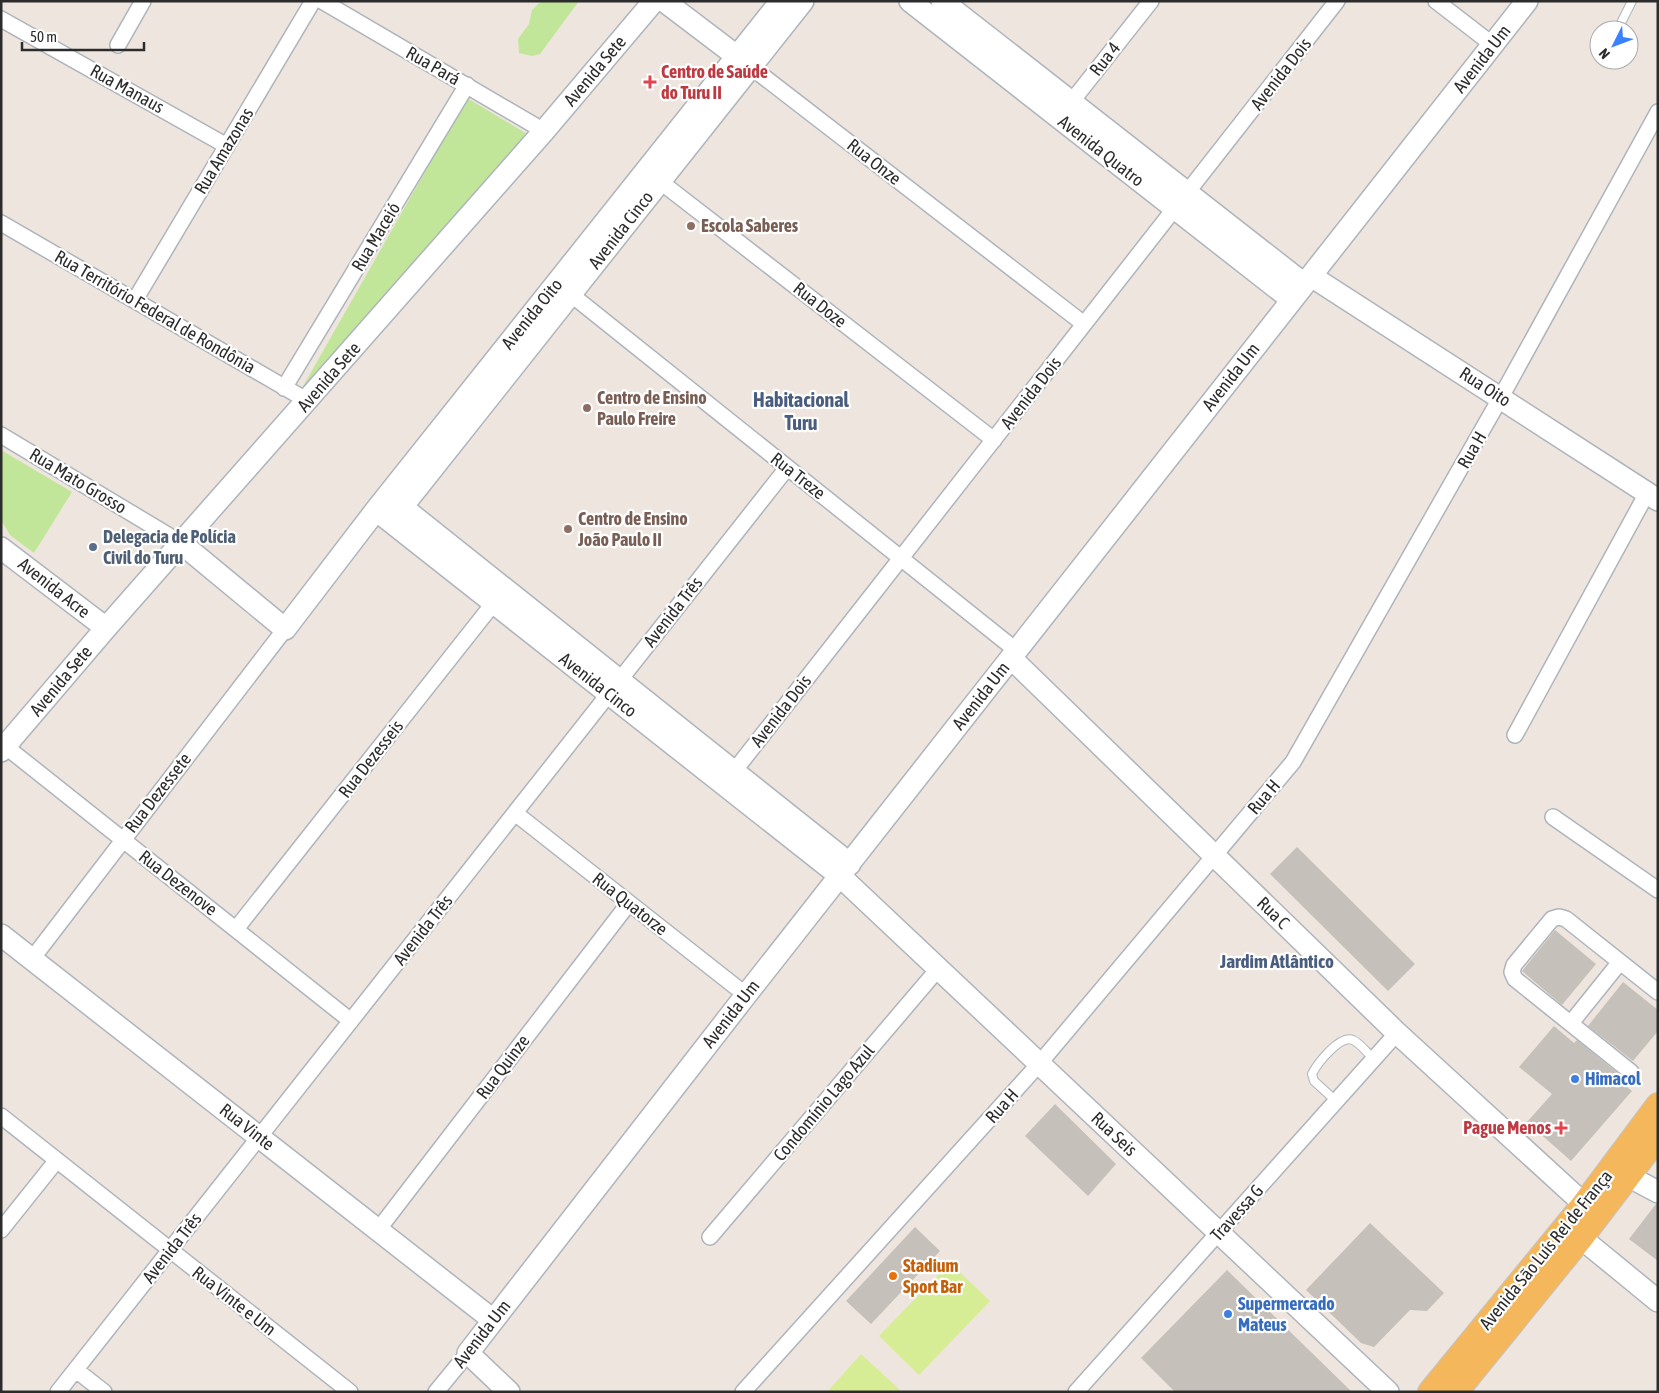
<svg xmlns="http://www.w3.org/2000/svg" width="1659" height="1393" viewBox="0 0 1659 1393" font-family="'Asap Condensed',sans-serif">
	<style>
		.green { fill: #c1e699 }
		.pitch { fill: #d7ed95 }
		.building { fill: #c6c0ba }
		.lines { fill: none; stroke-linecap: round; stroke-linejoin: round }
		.lane-casing { stroke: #aeb4bc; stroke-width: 10 }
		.street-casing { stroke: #aeb4bc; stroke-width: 18 }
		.secondary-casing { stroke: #aeb4bc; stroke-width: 24 }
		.primary-casing { stroke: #c4c4c4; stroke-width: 26 }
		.lane { stroke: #fff; stroke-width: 8 }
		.street { stroke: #fff; stroke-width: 15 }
		.secondary { stroke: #fff; stroke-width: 21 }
		.primary { stroke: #f5b75c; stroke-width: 24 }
		.health-dot { fill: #e0444e; stroke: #fff; stroke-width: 2 }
		.education-dot { fill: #8d6e63; stroke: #fff; stroke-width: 2 }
		.service-dot { fill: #5c6f8a; stroke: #fff; stroke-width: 2 }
		.shop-dot { fill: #3f7fe0; stroke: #fff; stroke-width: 2 }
		.food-dot { fill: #e8710a; stroke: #fff; stroke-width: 2 }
		.labels { text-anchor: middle; stroke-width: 4.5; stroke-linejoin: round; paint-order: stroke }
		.street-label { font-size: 18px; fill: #2c2c2c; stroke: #fff }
		.health-label { font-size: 18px; font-weight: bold; fill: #be3a42; stroke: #fff; text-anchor: start }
		.education-label { font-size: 18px; font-weight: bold; fill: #785e54; stroke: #fff; text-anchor: start }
		.service-label { font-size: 18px; font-weight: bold; fill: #4e5e75; stroke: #fff; text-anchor: start }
		.shop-label { font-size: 18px; font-weight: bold; fill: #366cbe; stroke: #fff; text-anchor: start }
		.food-label { font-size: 18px; font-weight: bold; fill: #c56008; stroke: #fff; text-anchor: start }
		.neighbourhood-label { font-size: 19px; font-weight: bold; fill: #4a5d7f; stroke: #fff }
		.quarter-label { font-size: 20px; font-weight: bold; fill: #4a5d7f; stroke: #fff }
	</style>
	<rect width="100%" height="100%" fill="#eee5de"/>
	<path class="green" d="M541,1h38l-39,53 -8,2 -13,-3 -1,-14 11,-15 3,-14z
		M467,98l60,36 -225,254z
		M1,450l71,42 -38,61 -24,-18 -9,-15z"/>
	<path class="pitch" d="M950,1263l40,38 -71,74 -40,-39z
		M861,1354l41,38h-75z"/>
	<path class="building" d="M1297,847l118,117 -27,27 -118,-117z
		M1555,930l41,34 -34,41 -40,-34z
		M1623,982l35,28v21l-25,30 -45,-35z
		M1554,1026l20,17 3,-3 44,36 -3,4 14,11 -61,70 -44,-39 25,-28 -33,-27z
		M1055,1104l61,60 -28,32 -63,-60z
		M1656,1204h2v57l-29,-22z
		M1370,1223l74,70 -17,18 -17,-1 -36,37 -13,-4 -55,-53z
		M915,1227l25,24 -69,73 -25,-23z
		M1227,1270l125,122h-177l-34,-34z"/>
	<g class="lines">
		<g class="lane-casing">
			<path id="lane" d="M1619,27l13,-26
				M1336,1101l-22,-20 -2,-7c5,-10 28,-40 41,-34 7,3 14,13 21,19"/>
		</g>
		<g class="street-casing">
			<path id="street" d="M322,1l222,130
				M1436,1l57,44
				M1,19l226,127
				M118,45l25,-44
				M751,67l333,257
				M1065,110l86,-109
				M653,176l341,264
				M1,223l307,178
				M563,288l454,363
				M135,300l178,-299
				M284,388l183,-303
				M1,435l180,108
				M1515,735l132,-242
				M5,746l346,275
				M728,779l609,-778
				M515,813l231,182
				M1553,817l105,73
				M236,929l264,-334
				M32,959l253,-330
				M1571,1023l49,-61
				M1631,1072l-116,-93 -3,-7 2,-7 38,-46 7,-2 7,2 92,73
				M1,1116l349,276
				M1,1230l56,-70
				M378,1230l251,-327
				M710,1237l228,-268
				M76,1370l28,22
				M58,1392l729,-924
				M436,1392l32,-39
				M743,1392l296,-328 254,-302 208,-365 157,-285
				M1076,1392l321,-359"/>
		</g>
		<g class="secondary-casing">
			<path id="secondary" d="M664,1l83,63
				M910,1l382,299
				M942,1l362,283
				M1311,276l347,224
				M402,507l448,357
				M376,510l464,366 548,516
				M376,510l26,-3 401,-506
				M181,543l104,86 91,-119 405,-509
				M1,548l105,80
				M1011,658l386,375 187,171
				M1,751l105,-123 438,-497 110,-130
				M1,935l492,385
				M1612,1177l16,-1 30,16
				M1581,1238l77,63
				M509,1392l-41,-39 278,-358 781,-994"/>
		</g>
		<g class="primary-casing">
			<path id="primary" d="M1430,1392l154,-188 74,-99
				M1456,1392l125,-154 77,-101"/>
		</g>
		<use href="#lane" class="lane"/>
		<use href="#street" class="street"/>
		<use href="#secondary" class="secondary"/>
		<use href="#primary" class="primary"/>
	</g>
	<g class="health-dot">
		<path d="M647.5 74.5h5v5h5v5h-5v5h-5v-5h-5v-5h5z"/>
		<path d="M1558.5 1120.5h5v5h5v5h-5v5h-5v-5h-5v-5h5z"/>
	</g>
	<g class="education-dot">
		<circle cx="691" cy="226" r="5"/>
		<circle cx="587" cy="408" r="5"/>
		<circle cx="568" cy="529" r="5"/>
	</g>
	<circle class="service-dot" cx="93" cy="547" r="5"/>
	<g class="shop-dot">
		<circle cx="1575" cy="1079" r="5"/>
		<circle cx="1228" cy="1314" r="5"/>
	</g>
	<circle class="food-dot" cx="893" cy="1276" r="5"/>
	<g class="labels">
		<g class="street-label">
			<text transform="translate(1105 59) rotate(-52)" y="6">Rua 4</text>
			<text transform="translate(1482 59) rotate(-52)" y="6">Avenida Um</text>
			<text transform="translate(433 66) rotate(30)" y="6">Rua Pará</text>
			<text transform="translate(595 71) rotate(-50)" y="6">Avenida Sete</text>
			<text transform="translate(1281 74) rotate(-52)" y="6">Avenida Dois</text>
			<text transform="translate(127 89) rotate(29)" y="6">Rua Manaus</text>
			<text transform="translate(224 151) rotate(-59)" y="6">Rua Amazonas</text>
			<text transform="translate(1101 151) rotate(38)" y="6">Avenida Quatro</text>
			<text transform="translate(874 162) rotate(38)" y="6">Rua Onze</text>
			<text transform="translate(621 230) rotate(-52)" y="6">Avenida Cinco</text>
			<text transform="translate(376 237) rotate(-59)" y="6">Rua Maceió</text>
			<text transform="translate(820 305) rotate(38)" y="6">Rua Doze</text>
			<text transform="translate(155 312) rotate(30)" y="6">Rua Território Federal de Rondônia</text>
			<text transform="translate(532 314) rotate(-51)" y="6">Avenida Oito</text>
			<text transform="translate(329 377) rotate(-49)" y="6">Avenida Sete</text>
			<text transform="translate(1231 377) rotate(-52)" y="6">Avenida Um</text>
			<text transform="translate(1485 387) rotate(33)" y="6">Rua Oito</text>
			<text transform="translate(1031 393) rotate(-52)" y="6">Avenida Dois</text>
			<text transform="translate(1472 450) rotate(-60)" y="6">Rua H</text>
			<text transform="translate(798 476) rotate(38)" y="6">Rua Treze</text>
			<text transform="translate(78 481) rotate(31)" y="6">Rua Mato Grosso</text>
			<text transform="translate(54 588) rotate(38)" y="6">Avenida Acre</text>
			<text transform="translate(673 612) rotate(-52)" y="6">Avenida Três</text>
			<text transform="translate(61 681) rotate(-50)" y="6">Avenida Sete</text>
			<text transform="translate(598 685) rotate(38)" y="6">Avenida Cinco</text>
			<text transform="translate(981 696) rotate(-52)" y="6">Avenida Um</text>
			<text transform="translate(781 711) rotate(-52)" y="6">Avenida Dois</text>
			<text transform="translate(371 759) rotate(-52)" y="6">Rua Dezesseis</text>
			<text transform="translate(158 793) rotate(-52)" y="6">Rua Dezessete</text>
			<text transform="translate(1264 797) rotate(-50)" y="6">Rua H</text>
			<text transform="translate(178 883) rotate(38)" y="6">Rua Dezenove</text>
			<text transform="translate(630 904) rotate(38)" y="6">Rua Quatorze</text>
			<text transform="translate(1273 913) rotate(44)" y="6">Rua C</text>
			<text transform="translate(423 930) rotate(-52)" y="6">Avenida Três</text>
			<text transform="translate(731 1014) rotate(-52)" y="6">Avenida Um</text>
			<text transform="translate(503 1067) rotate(-53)" y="6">Rua Quinze</text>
			<text transform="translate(824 1103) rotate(-50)" y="6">Condomínio Lago Azul</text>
			<text transform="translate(1002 1106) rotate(-48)" y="6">Rua H</text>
			<text transform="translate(247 1127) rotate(38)" y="6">Rua Vinte</text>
			<text transform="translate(1114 1134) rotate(43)" y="6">Rua Seis</text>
			<text transform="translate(1237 1213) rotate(-48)" y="6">Travessa G</text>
			<text transform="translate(172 1248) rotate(-52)" y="6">Avenida Três</text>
			<text transform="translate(1546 1250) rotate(-51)" y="6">Avenida São Luís Rei de França</text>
			<text transform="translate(234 1301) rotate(38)" y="6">Rua Vinte e Um</text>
			<text transform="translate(482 1334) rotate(-52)" y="6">Avenida Um</text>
		</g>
		<g class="health-label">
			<text x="661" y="78">Centro de Saúde<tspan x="661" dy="21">do Turu II</tspan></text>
			<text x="1551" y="1134" text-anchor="end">Pague Menos</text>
		</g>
		<g class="education-label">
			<text x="701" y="232">Escola Saberes</text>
			<text x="597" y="404">Centro de Ensino<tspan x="597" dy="21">Paulo Freire</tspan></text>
			<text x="578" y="525">Centro de Ensino<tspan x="578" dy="21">João Paulo II</tspan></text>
		</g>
		<g class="service-label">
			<text x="103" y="543">Delegacia de Polícia<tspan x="103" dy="21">Civil do Turu</tspan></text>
		</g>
		<g class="shop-label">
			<text x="1585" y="1085">Himacol</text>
			<text x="1238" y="1310">Supermercado<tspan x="1238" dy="21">Mateus</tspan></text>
		</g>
		<g class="food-label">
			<text x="903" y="1272">Stadium<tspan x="903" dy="21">Sport Bar</tspan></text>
		</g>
		<g class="neighbourhood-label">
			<text x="1277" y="968">Jardim Atlântico</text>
		</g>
		<g class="quarter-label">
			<text x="801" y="407">Habitacional<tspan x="801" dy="23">Turu</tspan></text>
		</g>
	</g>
	<rect width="1659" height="1393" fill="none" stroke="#2c2c2c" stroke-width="5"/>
	<g transform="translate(1614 45) rotate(228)"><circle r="24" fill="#ffffff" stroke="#ababab"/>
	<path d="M0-4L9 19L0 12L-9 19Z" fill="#3a81ff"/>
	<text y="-8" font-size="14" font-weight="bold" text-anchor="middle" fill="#2c2c2c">N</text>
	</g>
	<path d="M22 42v8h122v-8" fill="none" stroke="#2c2c2c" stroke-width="2.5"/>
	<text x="30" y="42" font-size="15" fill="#2c2c2c" stroke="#ffffff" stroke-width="4" paint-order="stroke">50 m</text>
</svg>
